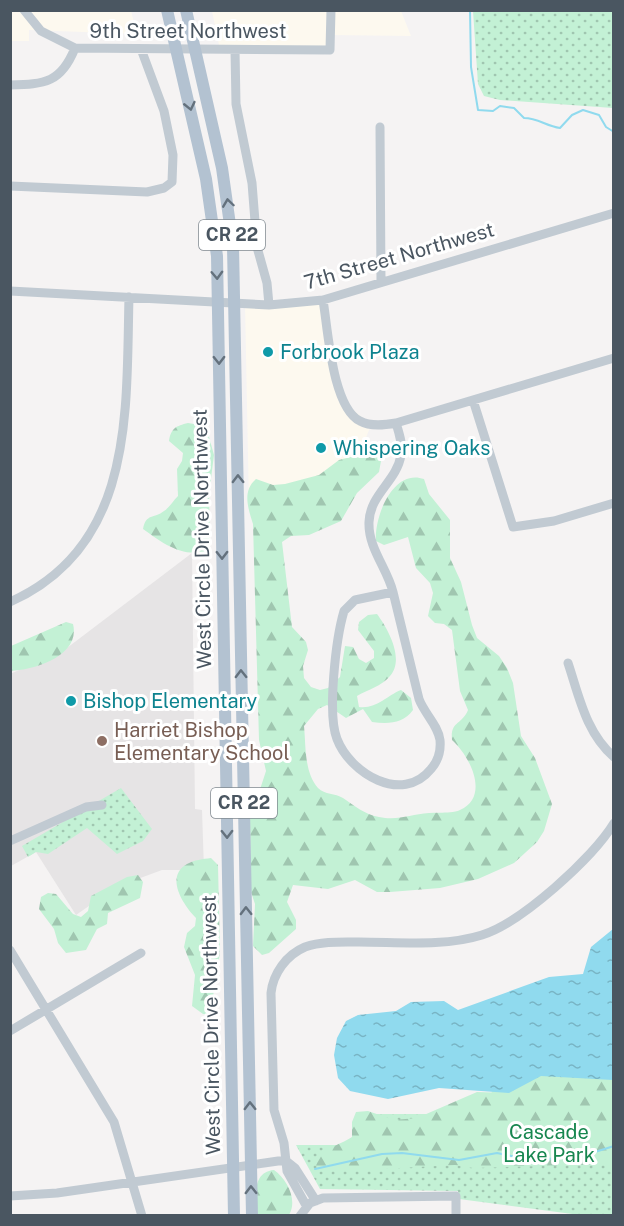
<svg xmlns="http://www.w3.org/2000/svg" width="624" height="1226" viewBox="0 0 624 1226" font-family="'Public Sans',sans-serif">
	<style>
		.commercial { fill: #fdf9ef }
		.education { fill: #e6e4e5 }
		.grass { fill: url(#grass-dots) }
		.forest { fill: url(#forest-firs) }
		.water { fill: url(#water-ripples) }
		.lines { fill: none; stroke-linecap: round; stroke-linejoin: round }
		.stream { stroke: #90daee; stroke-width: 2 }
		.minor { stroke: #c1cad2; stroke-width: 9 }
		.major { stroke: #b3c2d1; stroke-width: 12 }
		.oneway { stroke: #64717d }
		.culture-dot { fill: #0f9aa8; stroke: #fff; stroke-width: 2 }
		.education-dot { fill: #8d6e63; stroke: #fff; stroke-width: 2 }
		.labels { text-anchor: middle; stroke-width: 6; stroke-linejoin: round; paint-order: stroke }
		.shield { fill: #fff; stroke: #808990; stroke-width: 1.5 }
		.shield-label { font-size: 18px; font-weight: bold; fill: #4a5661 }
		.street-label { font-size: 20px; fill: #4a5661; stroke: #fff }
		.culture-label { font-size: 20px; fill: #0d838f; stroke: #fff; text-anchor: start }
		.education-label { font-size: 20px; fill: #785e54; stroke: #fff; text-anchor: start }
		.park-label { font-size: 20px; fill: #17864f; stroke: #fff }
	</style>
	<defs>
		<pattern id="grass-dots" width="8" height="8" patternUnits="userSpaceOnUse" patternTransform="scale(1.5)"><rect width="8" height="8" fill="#c3f1d5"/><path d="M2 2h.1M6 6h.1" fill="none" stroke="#a0c6b0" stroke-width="1.8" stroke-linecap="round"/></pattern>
		<pattern id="forest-firs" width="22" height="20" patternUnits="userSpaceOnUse" patternTransform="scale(1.5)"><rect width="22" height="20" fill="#c3f1d5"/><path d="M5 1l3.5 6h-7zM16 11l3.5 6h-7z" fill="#a0c6b0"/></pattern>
		<pattern id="water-ripples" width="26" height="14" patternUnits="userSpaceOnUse" patternTransform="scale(1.5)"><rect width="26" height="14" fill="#90daee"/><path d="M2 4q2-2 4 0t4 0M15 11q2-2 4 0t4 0" fill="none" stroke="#78b4c4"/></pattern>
	</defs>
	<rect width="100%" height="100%" fill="#f5f3f3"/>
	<path class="commercial" d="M11,11h120l6,23 -108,-4v11h-18z
		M212,11h189l10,25 -81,-1v15h-110z
		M323,300l19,100 29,25 -16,40 -106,42 -4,-203z"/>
	<path class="education" d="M192,553l3,256 7,1 2,60h-42l-46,17 -40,28 -40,-63 -25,14 -1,-192 53,-23z"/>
	<path class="grass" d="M473,11h140v97l-113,-8 -16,-4 -6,-12z
		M121,788l31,41 -9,12 -26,13 -30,-26 -39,26 -12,-2 -8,5 -6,-11z
		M491,1041h122v174h-33l-121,-16 -1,-8 -138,-2 -24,-44h66v-31h130z"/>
	<path class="forest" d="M188,423l18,3 8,29 -5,39 1,46 -4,11c-24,7 -45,-9 -63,-22 3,-16 11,-10 21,-18 5,-3 9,-10 14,-15l-1,-27 5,-8 1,-8 -14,-12c2,-13 7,-15 19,-18z
		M370,452l8,1 3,8 -2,11 -22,21 -16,28 -32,14 -18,1 -9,6 10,85 14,15 2,8 -5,16 1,12 7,9 9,3 8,-2 12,-11 5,-31 8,1 6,12 7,4 8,-5v-7l-16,-21 1,-8 9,-7 9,-1c11,15 28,45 13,62 -8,10 -23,14 -33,20l2,11c18,2 27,-11 42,-17l10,8 2,12c-10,14 -25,14 -41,12l-9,-13 -17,9 -19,-13 -9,4 -14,17c2,20 0,46 14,62 7,7 17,5 25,10 12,8 21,16 36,19 19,4 32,-3 50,-4 10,-1 22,1 31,-3 31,-14 9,-55 -8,-70 -2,-19 10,-15 16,-30l-8,-19 -8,-61 -8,-6 -9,-1 -7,-7 5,-23 -3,-10 -14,-15 -8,-31 -24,8 -8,-4c-2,-24 17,-73 48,-62l5,15 21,26v38l11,24 11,43 5,13 22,18 8,12 6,15 8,53 14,22 17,46 -8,27 -7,11 -23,21 -36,16 -38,9 -50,4h-13l-22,-12 -27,9 -35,-4 -6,17 9,18v9l-27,24 -7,2 -9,-9 2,-42 -4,-12 -1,-72 16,-49 -7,-31 -6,-216c-5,-16 -11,-33 3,-45l17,6 12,-1 34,-9 20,-15z
		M66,622l7,2c8,32 -39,46 -62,47v-25z
		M211,858l7,7 2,88 -10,62 -7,-1 -11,-8 3,-31 -11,-28 3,-14 8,-7 1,-8c-12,-12 -32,-41 -9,-54 7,-4 16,-5 24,-6z
		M138,875l5,7 -3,16 -32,15 -1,11 -10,5 -11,21 -20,3 -8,-10 -4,-14 -15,-20 2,-12 7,-4 8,1 17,20 8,3 7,-6 3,-15 36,-19z
		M541,1076l72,4v84l-140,4 -18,-3 -111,6h-18l-10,-5c3,-18 23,-20 36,-29v-15l4,-10 12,-1 26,9 23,-2 60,-26 32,1z
		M274,1170c13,9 24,30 15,45h-31c-2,-16 -7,-43 16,-45z"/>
	<path class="water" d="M613,929v151l-72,-4 -32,17 -70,-5 -51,11 -38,-8 -12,-13 -4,-23 3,-17 9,-17 12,-6 38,-4 15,-9 33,-1 14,9 91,-33 34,-3 8,-27z"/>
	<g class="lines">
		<path class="stream" d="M470,10l1,57 7,43 15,1 7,-5 14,2 10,10c14,0 22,8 36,10l12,-13 11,-5 16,5 7,12 8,5
			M315,1169l67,-15 20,-1 57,7 38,-7 33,7 49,-3 35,-11"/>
		<path class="minor" d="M24,10l17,21 34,17 255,2 1,-40
			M235,50l1,54 16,79 5,64 10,36 2,22
			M10,85c35,-1 51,-2 65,-37
			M380,127l1,155
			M10,186l137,6 17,-4 8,-6 1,-27 -9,-44 -23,-62
			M10,291l259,14 54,-5 291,-87
			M323,300c5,29 9,107 37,121 11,6 25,4 36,2l218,-65
			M473,400l40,127 41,-6 60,-18
			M393,592l-38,8 -11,11c-8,27 -17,103 -7,128 13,34 65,66 94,30 7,-8 10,-18 9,-29 -2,-15 -16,-27 -21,-41l-26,-107c-6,-24 -25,-44 -24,-70 1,-28 28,-41 32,-67 2,-11 -2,-22 -5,-32
			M10,602c125,-56 116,-190 119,-305
			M568,663c11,33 18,70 46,94
			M10,841l76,-34 16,-2
			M10,950l104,172 28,94
			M10,1031l131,-78
			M285,1160l10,8 21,33
			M10,1196l47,-3 228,-33
			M307,1207l-20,-36 -3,-28 -10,-33 -3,-117c2,-19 15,-38 34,-46 17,-6 36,-5 54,-5 40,0 85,5 123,-7 39,-12 111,-77 132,-112
			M300,1216l10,-13 13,-5 133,-2v20"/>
		<path class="major" d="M167,10l39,169 11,77 17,960
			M186,10l36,158 11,78 19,970"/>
	</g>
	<defs><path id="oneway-chevron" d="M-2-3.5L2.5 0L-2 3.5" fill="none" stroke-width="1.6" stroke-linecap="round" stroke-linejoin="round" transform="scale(1.5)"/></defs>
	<g class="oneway">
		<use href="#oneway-chevron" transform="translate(190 106) rotate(77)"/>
		<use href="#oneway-chevron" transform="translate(228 203) rotate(-98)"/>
		<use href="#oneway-chevron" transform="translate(217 275) rotate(88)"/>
		<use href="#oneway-chevron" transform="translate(219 360) rotate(89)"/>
		<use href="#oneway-chevron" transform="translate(238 479) rotate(-91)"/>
		<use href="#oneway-chevron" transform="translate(222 555) rotate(89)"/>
		<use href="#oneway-chevron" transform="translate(241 674) rotate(-91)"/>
		<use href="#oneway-chevron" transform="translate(227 834) rotate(89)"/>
		<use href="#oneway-chevron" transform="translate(246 911) rotate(-91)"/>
		<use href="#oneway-chevron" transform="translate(250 1106) rotate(-91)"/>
		<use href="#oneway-chevron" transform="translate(251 1190) rotate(-91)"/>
	</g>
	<g class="culture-dot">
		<circle cx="268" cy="352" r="6"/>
		<circle cx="321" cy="448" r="6"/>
		<circle cx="71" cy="701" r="6"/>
	</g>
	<circle class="education-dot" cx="102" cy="741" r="6"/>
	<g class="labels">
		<g class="shield">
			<rect x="199" y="220" width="66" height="30" rx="4.5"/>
			<rect x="211" y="788" width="66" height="30" rx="4.5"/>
		</g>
		<g class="shield-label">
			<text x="232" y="241">CR 22</text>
			<text x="244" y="809">CR 22</text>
		</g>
		<g class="street-label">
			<text x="188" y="38">9th Street Northwest</text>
			<text transform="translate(399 256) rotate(-16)" y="7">7th Street Northwest</text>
			<text transform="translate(202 539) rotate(-91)" y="7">West Circle Drive Northwest</text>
			<text transform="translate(211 1025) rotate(-91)" y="7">West Circle Drive Northwest</text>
		</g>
		<g class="culture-label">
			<text x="280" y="359">Forbrook Plaza</text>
			<text x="333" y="455">Whispering Oaks</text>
			<text x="83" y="708">Bishop Elementary</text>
		</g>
		<g class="education-label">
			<text x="114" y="737">Harriet Bishop<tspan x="114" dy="23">Elementary School</tspan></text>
		</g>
		<g class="park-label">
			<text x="549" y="1139">Cascade<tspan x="549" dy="23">Lake Park</tspan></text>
		</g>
	</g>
	<rect width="624" height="1226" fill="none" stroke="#4a5661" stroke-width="24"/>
</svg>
